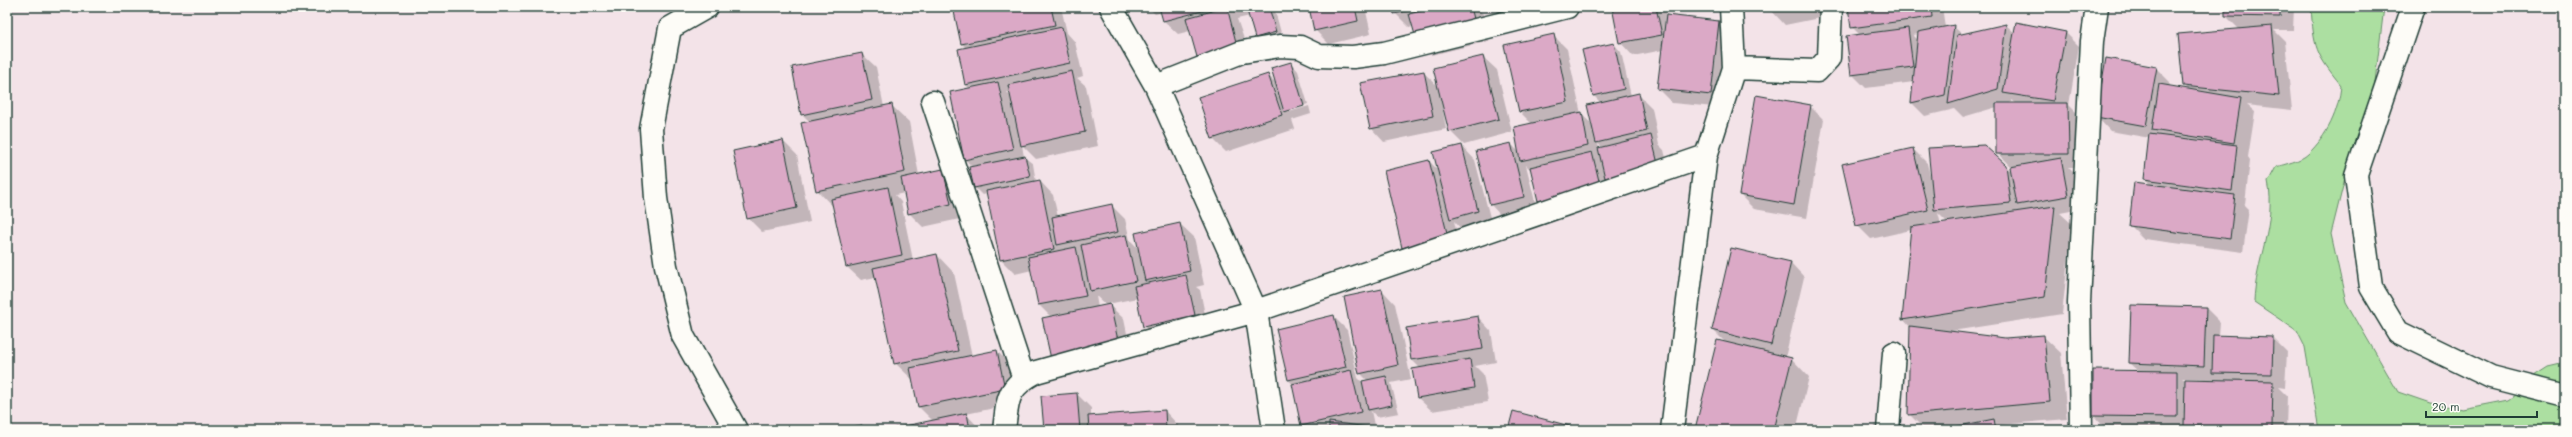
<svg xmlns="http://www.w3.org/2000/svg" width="2572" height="437" viewBox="0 0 2572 437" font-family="Mali,sans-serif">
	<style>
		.green { fill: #acdfa1; stroke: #668e6a }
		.shadow { fill: #0003; fill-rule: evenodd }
		.building { fill: #dba9c6; stroke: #1f3d34 }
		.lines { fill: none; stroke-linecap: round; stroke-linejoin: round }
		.minor-casing { stroke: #1f3d34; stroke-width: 25 }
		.minor { stroke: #fdfcf7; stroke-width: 22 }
	</style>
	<rect width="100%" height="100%" fill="#f3e3e8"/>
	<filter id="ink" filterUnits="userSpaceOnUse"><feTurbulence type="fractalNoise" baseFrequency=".025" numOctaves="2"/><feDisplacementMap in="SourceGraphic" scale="8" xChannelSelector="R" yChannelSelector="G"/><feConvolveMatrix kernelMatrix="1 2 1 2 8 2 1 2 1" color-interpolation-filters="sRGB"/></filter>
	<g filter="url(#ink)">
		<path class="green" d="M2311,7h73l-13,108 -10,13 -8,18 -22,88 15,68 52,90 32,11 32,6 46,-9 14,-10 12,-14 14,-9 17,-4v67h-246l-14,-83 -8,-16 -43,-29c1,-40 23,-79 14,-120l8,-15c9,-3 25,-6 32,-13 19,-18 31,-43 33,-69 -26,-32 -27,-37 -30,-78z"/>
		<path class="shadow" d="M954,7h107l6,26 8,9 8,34 -6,2 9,8 12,60 -62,13 -14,-14 2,12 9,7 3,18 4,-1 13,14 5,22 54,-11 13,13 5,21 10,10 40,-26 14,13 10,48 -8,2 4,3 8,39 -51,11 -13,-14 -7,-28 -29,6 16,15 8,39 -67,14 -14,-55 -12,-12 -7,-35 -17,4 -14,-14 -13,-66 -6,1 -8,-8 -1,-19 -8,-9 5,-70 -4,-4v-37l-5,-5zM1007,92h4l1,5zM1096,296l11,10 -9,2z
			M1148,7h126l9,33 -20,5 -8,-8 -5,-21 -13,3 14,40 -40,12 -13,-14 -8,-26 -12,3 -14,-13 -2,-9 -7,2z
			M1310,7h55l6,27 -42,10 -14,-14z
			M1394,7h99l-14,3 4,4 6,27 -58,14 -14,-14 -3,-15 -5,1 -14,-14z
			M1549,7h45l-35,10z
			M1614,7h48l7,10 50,5 14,14 -8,72 -53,-5 -14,-14 5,-39 -30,6 -13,-14z
			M1768,7h69l2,7 -54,11z
			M1849,7h93l3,20 8,-1 10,9 43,-10 9,8 50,-1 14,14 -10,59 13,13v49h-14l6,6 7,36 -21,4 12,11 -10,90 -110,17 53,8 38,-3 18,17 6,66 -68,6 4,5h-78l-16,-16 2,-86 -8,-9 8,-89 -40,9 -14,-14 56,-76 14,14 4,17 74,-15 7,7 -1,-5 -14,-14v-46l-34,10 -8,-8 -30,7 -13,-13 2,-21 -48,6 -14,-14 8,-39 -8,-8zM1919,34l-1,6 -5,-5zM2012,100l5,4h-10l5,-2zM1938,213l10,10 -7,1z
			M2226,7h68l-1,23h-19l11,11 7,69 -45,-5 8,7 -7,45 2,3 -5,44 -2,-1 6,6 -6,43 -99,-13 -14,-14 21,-40 -6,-6 5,-41 -40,-7 -13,-14 59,-49 14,14 -1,5 20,3 -5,-5 56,-55 -14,-14z
			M1553,35l14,14 14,65 12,11 8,-22 -8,-8 21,-51 7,8 10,44 7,-2 14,14 7,37 5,5 7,28 -118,36 -14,-14 -7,-29 -6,-6 11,45 -33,9 -13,-14 -14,-53 34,-8 9,9 12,-29 -12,-12 -15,-67zM1598,144l5,4 -4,1z
			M862,54l14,13 8,40 7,-2 18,17 10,53 24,-5 14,14 7,34 -41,9 -14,-14 -4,-20 -10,2 6,7 12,58 24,-5 17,18 18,83 25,-5 13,13 8,39 -52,11 15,16h-90l42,-9 -14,-14 -6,-27 -18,-17 -19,-86 -15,3 -14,-13 -13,-59 -17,-18 -7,-68 -8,-8z
			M1483,57l14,13 15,62 -48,13 -14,-14 -10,-39 6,37 -62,13 -13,-14 52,-56 16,15 -4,-18z
			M1291,63l7,8 10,33 -19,6v2l20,-6 2,8 -19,6 3,9 -69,23 -14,-14 56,-63 9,9z
			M1810,106l14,14 -17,98 -53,-9 -14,-14z
			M783,141l14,14 13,67 -48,10 -14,-14z
			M1462,146l13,14 17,65 -28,7 -10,-11 7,30 -44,11 -14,-14 -18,-76 44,-11 10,10z
			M1791,263l13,14 -19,81 7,1 17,18 -13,53h-98l28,-87 -13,-13z
			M1382,290l13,14 16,75 -20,4 8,30 -22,4 -6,-6 3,14 -8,2 3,3h-62l-5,-5 -9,-41 -5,-4 45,-64 14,14 11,48 4,4 6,-1 -8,-8z
			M2132,306l74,2 14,14 -1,14 54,2 14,14 -2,36 -7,-1 9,9 -1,34h-179l-13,-14 45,-45 -9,-8zM2182,378l24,1v2l-21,-1z
			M1478,317l13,14 5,31 -21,4 8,8 5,28 -56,9 -14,-13 3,-29 -9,-9 -5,-32z
			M1077,394l14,14v8l74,-5 13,14 1,5h-134z"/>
		<path class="building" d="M953,7h98l4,18 -94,19z
			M1159,7h59l-55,14z
			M1227,7l10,39 -40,11 -11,-39z
			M1246,7h23l7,25 -21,6z
			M1309,7h46l3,14 -44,10z
			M1393,7h30l-29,7z
			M1437,7h34l5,20 -59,15 -8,-28z
			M1612,7h44l6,28 -43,8z
			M1848,7h83l1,10 -81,11z
			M2225,7h55v10l-55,-1z
			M1666,15l53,6 -8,74 -54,-6z
			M2016,22l50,10 -13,69 -50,-8z
			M2006,24l-8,65 -50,15 9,-69z
			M1954,25l-9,70 -34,8 7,-71z
			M2272,26l7,70 -96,-10 -5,-52z
			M1062,27l8,36 -105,22 -7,-36z
			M1908,28l5,39 -62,8 -5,-39z
			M1554,34l14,68 -49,10 -15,-67z
			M1614,43l10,46 -31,7 -11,-46z
			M862,53l10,47 -71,15 -9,-48z
			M1483,56l16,63 -50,13 -16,-64z
			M2106,58l51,9 -11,59 -50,-9z
			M1291,62l13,44 -20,6 -13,-44z
			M1072,71l13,61 -64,14 -13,-61z
			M1424,71l9,45 -63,13 -10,-46z
			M1268,74l14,41 -70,24 -14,-42z
			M998,82l15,67 -49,11 -14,-68z
			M2159,84l82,14 -7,45 -82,-13z
			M1639,93l8,38 -51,12 -9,-38z
			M1756,95l55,10 -17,100 -55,-10z
			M1996,103h72l1,51h-73z
			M892,104l13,68 -89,19 -15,-68z
			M1582,112l6,34 -68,15 -6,-34z
			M2149,134l88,11 -5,46 -88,-12z
			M1651,135l7,29 -53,14 -7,-30z
			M783,140l14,68 -50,11 -14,-68z
			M1511,143l13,54 -34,8 -14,-54z
			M1462,145l16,66 -28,8 -17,-67z
			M1984,145l22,20 5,38 -77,7 -6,-62z
			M1913,148l15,62 -72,16 -14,-62z
			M1592,152l8,33 -62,16 -8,-34z
			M1025,156l5,20 -56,12 -5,-21z
			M2061,158l7,38 -51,9 -7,-38z
			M1429,160l19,77 -46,11 -18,-77z
			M943,169l8,35 -43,10 -7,-36z
			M1040,180l14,69 -54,11 -14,-69z
			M2134,182l101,13 -5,44 -101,-13z
			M888,187l14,68 -56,12 -15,-68z
			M1112,204l6,28 -61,13 -5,-28z
			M2055,206l-10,91 -143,23 9,-93z
			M1180,223l10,48 -45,10 -10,-48z
			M1126,235l10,46 -46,10 -9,-46z
			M1076,247l10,49 -48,9 -10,-48z
			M1731,248l60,14 -20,83 -59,-15z
			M937,254l21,97 -64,13 -21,-96z
			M1186,275l9,40 -52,12 -9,-41z
			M1382,289l16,76 -39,9 -15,-77z
			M1110,304l9,41 -68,14 -9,-41z
			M2131,305l75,2 -2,59 -75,-3z
			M1334,315l12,52 -58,13 -12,-51z
			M1478,316l5,33 -72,11 -5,-32z
			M1910,326l95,12 39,-3 6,67 -142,13z
			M2213,335l60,2 -1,37 -60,-1z
			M1717,340l75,18 -18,72 -79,-1z
			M997,350l8,39 -87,18 -8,-39z
			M1470,359l4,29 -57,10 -5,-29z
			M1351,370l10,42 -60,14 -9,-42z
			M2093,370l84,1v46l-84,-1z
			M1386,376l6,29 -24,5 -6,-29z
			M2185,379l88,2 -1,47 -88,-2z
			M1077,393l3,37h-36l-3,-34z
			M1165,410l1,20h-77l-1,-14z
			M1513,411l72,19h-77z
			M967,413l3,17h-84z
			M1994,419l2,11h-57z
			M1329,422l39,5v3h-39z
			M862,425l1,5h-26z"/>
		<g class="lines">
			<g class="minor-casing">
				<path id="minor" d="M707,7l-37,21 -19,101 5,69 10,68 17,70 53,94
					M1111,7l45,79 100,225 18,119
					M2413,7l-57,168 15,112 27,45 93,45 74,19
					M1734,68l83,3 12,-13 2,-51
					M1156,86l86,-34 38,-6 20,1 19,9 34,1 31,-4 183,-46
					M933,102l91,277
					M1004,430c4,-31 2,-42 32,-58l220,-61 450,-155
					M1672,430l34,-274 28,-88 -3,-61
					M1888,430l6,-77
					M2081,430l-2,-127 13,-262 5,-34"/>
			</g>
			<use href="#minor" class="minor"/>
		</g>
	</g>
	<rect width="2572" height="437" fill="none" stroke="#fdfcf7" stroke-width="24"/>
	<rect x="12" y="12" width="2548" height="413" fill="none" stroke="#1f3d34" stroke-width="1.5" filter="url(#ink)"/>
	<path d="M2426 411v6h111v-6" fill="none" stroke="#1f3d34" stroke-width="2"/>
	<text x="2432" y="411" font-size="12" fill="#1f3d34" stroke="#fdfcf7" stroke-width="3" paint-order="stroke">20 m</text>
</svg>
